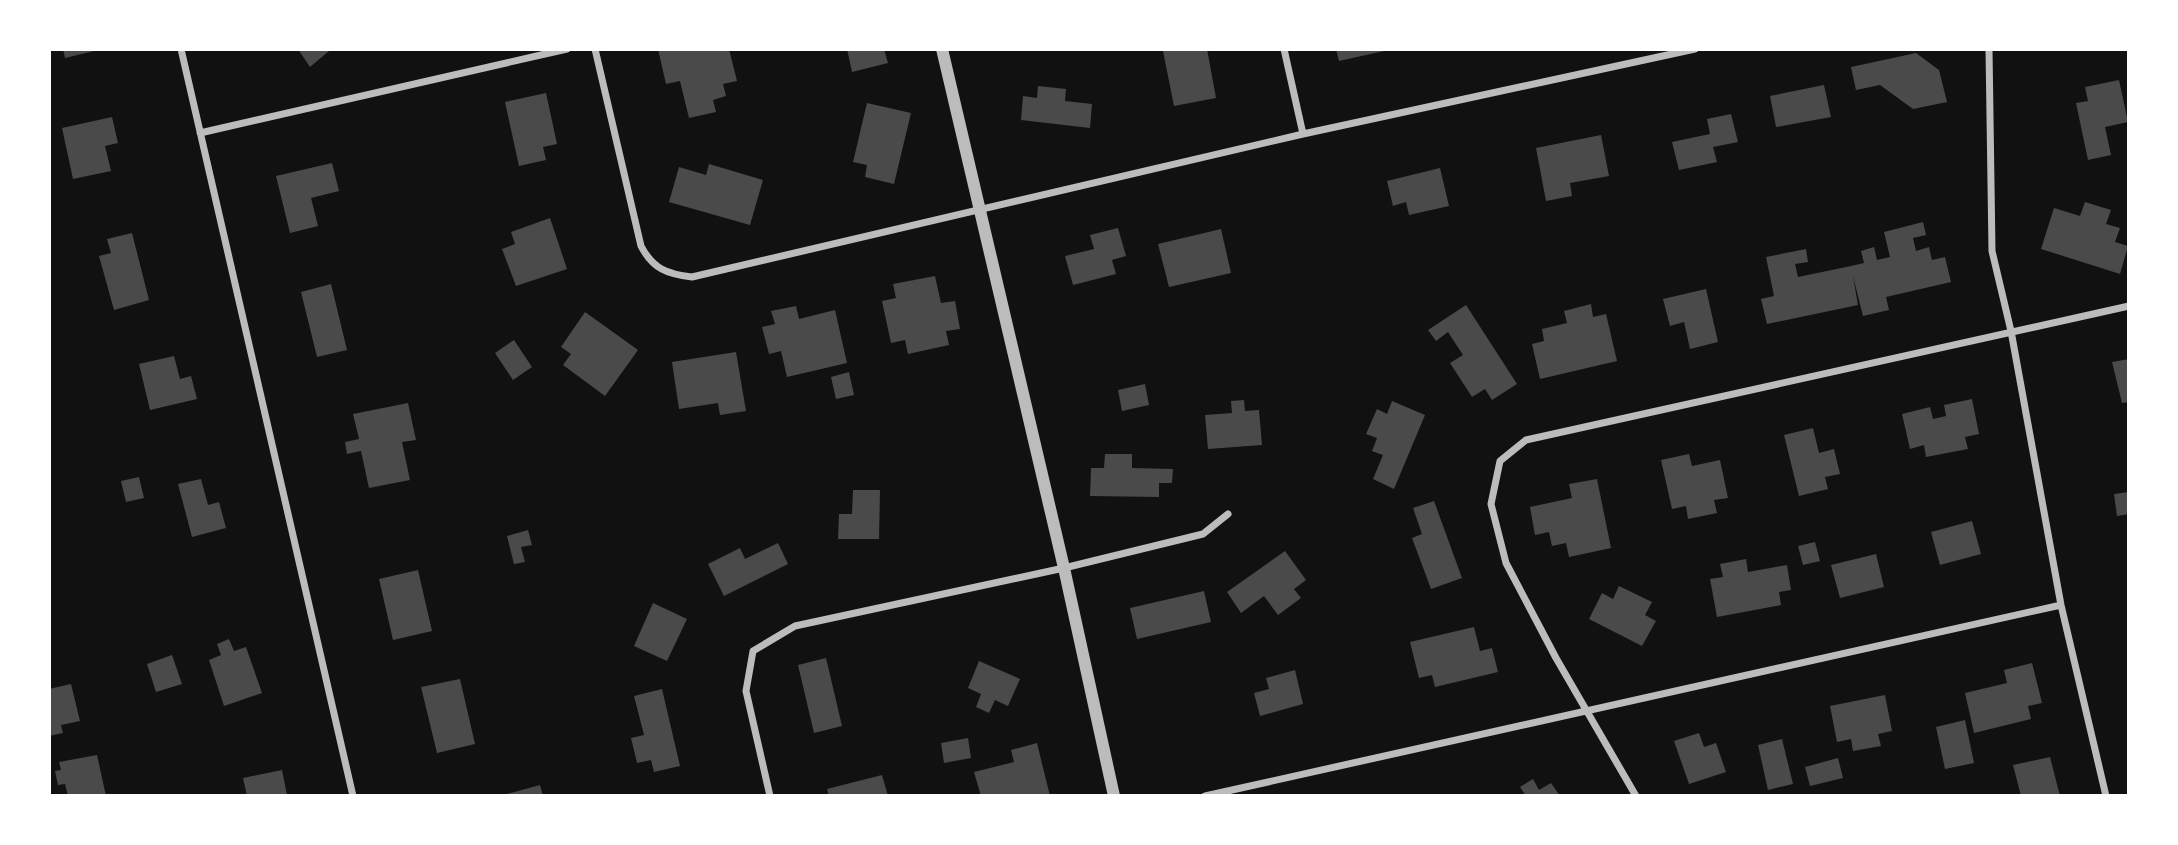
<svg xmlns="http://www.w3.org/2000/svg" width="2178" height="845" viewBox="0 0 2178 845" font-family="Commissioner,sans-serif">
	<style>
		.building { fill: #4a4a4a }
		.lines { fill: none; stroke-linecap: round; stroke-linejoin: round }
		.minor { stroke: #bcbcbc; stroke-width: 7 }
		.tertiary { stroke: #bcbcbc; stroke-width: 12 }
	</style>
	<rect width="100%" height="100%" fill="#111"/>
	<path class="building" d="M63,49h35v1l-33,8z
		M298,49h29l2,2 -19,16z
		M658,49h71l8,32 -14,3 3,12 -13,4 3,12 -27,6 -9,-37 -14,3z
		M847,49h37l4,14 -36,9z
		M1174,49h33l9,49 -42,8 -11,-55z
		M1336,49h47l1,2 -45,10z
		M1916,53l23,17 8,32 -34,7 -33,-24 -24,5 -5,-23z
		M2119,80l9,42 -23,5 6,28 -23,5 -12,-57 12,-2 -3,-14z
		M1824,85l7,32 -55,10 -6,-31z
		M1038,86l28,3 -1,12 27,3 -2,24 -69,-8 2,-24 14,2z
		M546,93l11,51 -14,3 3,13 -27,6 -14,-64z
		M867,103l44,10 -17,71 -29,-7 2,-12 -14,-3z
		M1731,114l7,28 -25,5 4,15 -38,8 -7,-28 38,-8 -3,-15z
		M112,117l6,26 -13,3 6,25 -38,8 -11,-51z
		M1601,135l8,41 -39,7 2,13 -26,5 -10,-53z
		M332,163l7,28 -28,7 7,28 -28,7 -14,-57z
		M709,164l54,16 -13,45 -81,-23 10,-35 27,8z
		M1440,168l9,38 -40,9 -3,-13 -13,4 -6,-25z
		M2085,202l26,8 -5,14 14,4 -5,14 13,4 -8,28 -79,-25 13,-41 26,8z
		M550,218l17,51 -51,17 -14,-37 13,-5 -4,-12z
		M1923,222l3,13 -13,3 3,13 13,-4 3,13 13,-3 6,25 -65,15 3,13 -26,6 -10,-40 5,29 -91,19 -6,-25 13,-3 -8,-39 40,-8 2,13 -13,2 3,13 53,-11 13,-3 -3,-12 13,-4 3,13 13,-3 -6,-25z
		M1118,228l8,28 -14,4 4,14 -43,11 -8,-29 29,-7 -4,-14z
		M1221,229l10,44 -62,14 -11,-43z
		M132,233l17,67 -35,10 -15,-54 12,-3 -4,-14z
		M935,276l6,27 14,-2 5,28 -14,2 3,14 -41,9 -3,-14 -14,3 -9,-42 14,-3 -3,-14z
		M331,284l16,66 -30,7 -16,-65z
		M1706,289l12,53 -28,7 -6,-27 -14,4 -7,-27z
		M1591,304l2,13 13,-3 11,47 -77,18 -8,-35 12,-3 -2,-12 25,-6 -3,-12z
		M1466,305l51,79 -25,16 -7,-11 -13,8 -22,-34 13,-8 -15,-23 -12,9 -8,-11z
		M796,306l3,13 36,-9 12,53 -60,14 -6,-26 -12,3 -7,-27 13,-3 -4,-13z
		M585,312l53,38 -33,46 -42,-31 8,-11 -10,-7z
		M514,340l18,27 -19,13 -18,-27z
		M736,352l10,59 -26,4 -2,-12 -39,6 -7,-47z
		M174,356l6,23 11,-3 6,23 -47,11 -11,-46z
		M2129,359v43l-7,1 -10,-41z
		M849,372l5,23 -18,4 -5,-22z
		M1145,384l4,21 -27,6 -4,-21z
		M1972,399l7,35 -14,3 3,12 -42,8 -2,-12 -14,4 -8,-35 28,-7 3,12 13,-3 -2,-11z
		M1244,400l1,11 14,-1 3,35 -54,4 -3,-34 27,-2 -1,-12z
		M1392,401l33,14 -31,74 -21,-10 10,-24 -11,-4 5,-13 -11,-4 11,-25 10,5z
		M408,403l8,37 -14,2 8,38 -41,8 -8,-37 -14,3 -2,-12 14,-3 -6,-25z
		M1813,428l6,25 15,-4 6,25 -15,3 3,12 -29,7 -15,-61z
		M1105,454h27v14l41,1 -1,14h-13v14l-69,-1 1,-28h13z
		M1689,454l3,12 28,-6 8,38 -14,2 3,13 -29,6 -2,-13 -14,3 -11,-49z
		M139,477l5,21 -18,4 -5,-21z
		M201,479l7,26 11,-3 7,26 -34,9 -14,-53z
		M1597,479l14,69 -42,9 -3,-14 -14,3 -3,-14 -14,3 -5,-28 42,-9 -3,-14z
		M853,490h27l-1,49h-41l1,-25h13z
		M2129,492v22l-12,2 -3,-22z
		M1434,501l28,77 -31,11 -19,-51 10,-4 -9,-26z
		M1972,521l9,33 -41,11 -9,-33z
		M528,530l4,15 -11,2 4,15 -11,2 -7,-28z
		M1815,542l5,19 -17,4 -5,-19z
		M778,543l10,21 -64,32 -16,-32 32,-16 5,11z
		M1285,551l21,29 -12,9 7,9 -23,17 -14,-19 -23,17 -14,-21z
		M1876,554l8,33 -44,11 -9,-33z
		M1746,559l2,13 39,-7 4,25 -12,2 2,13 -64,12 -7,-38 13,-2 -3,-13z
		M418,570l14,61 -39,9 -14,-61z
		M1619,586l33,16 -7,13 11,6 -14,25 -53,-27 13,-26 11,6z
		M1204,591l7,31 -74,17 -7,-31z
		M653,603l34,16 -20,42 -33,-15z
		M1474,627l6,24 12,-3 6,24 -63,15 -3,-12 -13,3 -9,-36z
		M229,639l5,12 12,-4 16,46 -38,13 -15,-46 12,-5 -4,-11z
		M172,655l10,29 -26,8 -9,-28z
		M826,658l16,68 -28,7 -16,-68z
		M979,661l41,18 -12,27 -13,-6 -6,13 -13,-6 5,-13 -13,-6z
		M2032,663l10,40 -14,3 3,13 -57,14 -9,-40 42,-10 -3,-13z
		M1295,670l8,34 -43,12 -6,-23 15,-4 -3,-11z
		M460,679l15,65 -38,9 -16,-66z
		M71,684l9,37 -19,4 2,8 -14,3v-47z
		M662,689l18,77 -26,6 -3,-12 -14,3 -6,-25 13,-3 -10,-39z
		M1885,695l7,36 -14,3 3,12 -28,5 -2,-12 -14,3 -7,-36z
		M1965,720l9,43 -29,6 -9,-42z
		M1699,733l5,14 12,-4 10,29 -37,12 -15,-43z
		M968,738l3,20 -27,5 -3,-20z
		M1782,739l11,45 -25,6 -10,-45z
		M1037,743l13,53h-69l-7,-24 40,-10 -3,-12z
		M97,755l9,41h-38l-3,-12 -7,1 -3,-14 6,-1 -2,-8z
		M2050,757l10,39h-39l-8,-31z
		M1838,758l5,20 -33,8 -5,-19z
		M282,770l5,25 -40,1 -4,-18z
		M882,775l6,21h-59l-2,-7z
		M1533,779l6,11 12,-7 9,13h-34l-6,-9z
		M540,785l3,11h-40v-1z"/>
	<g class="lines">
		<path class="minor" d="M181,49l172,747
			M595,49l46,197c12,23 26,28 51,31l611,-143 392,-85
			M1284,49l19,85
			M1989,49l3,202 19,80 50,274 45,191
			M200,133l367,-84
			M770,796l-24,-105 7,-40 42,-25 269,-58 139,-34 25,-20
			M1205,796l856,-191
			M1636,796l-80,-138 -50,-95 -15,-59 9,-43 26,-21 603,-134"/>
		<path class="tertiary" d="M942,49l122,519 50,228"/>
	</g>
	<rect width="2178" height="845" fill="none" stroke="#ffffff" stroke-width="102"/>
</svg>
